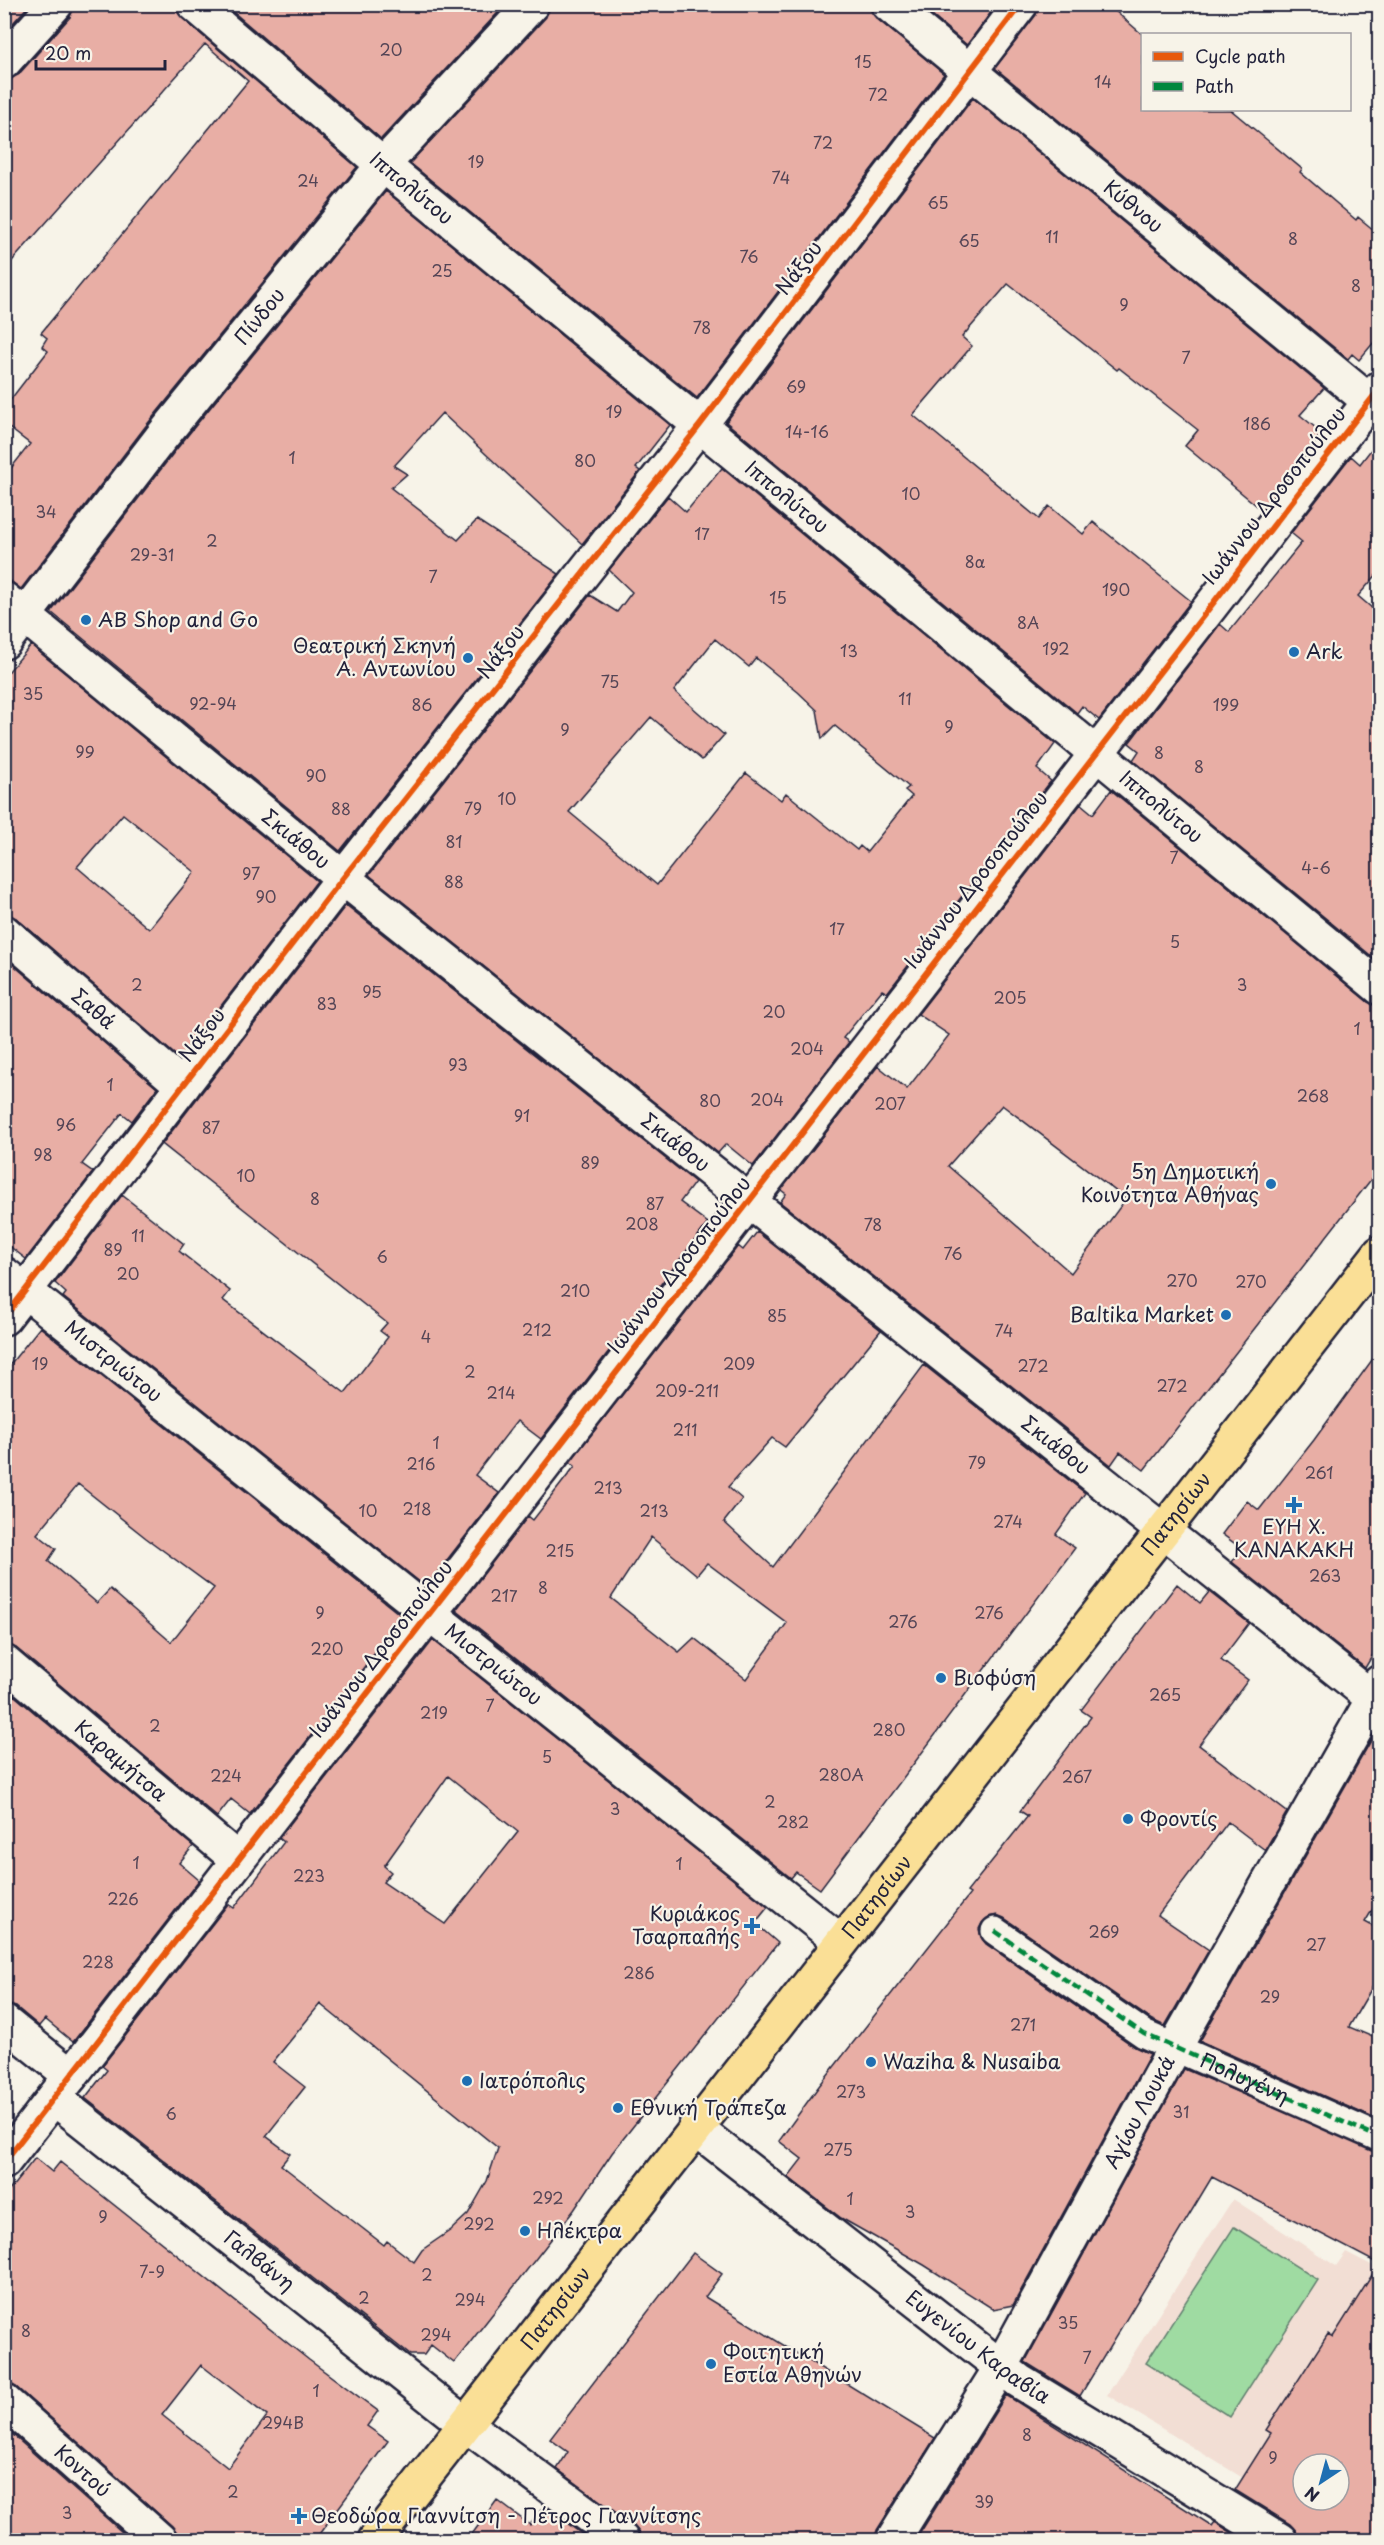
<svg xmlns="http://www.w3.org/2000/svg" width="1384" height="2545" viewBox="0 0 1384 2545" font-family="'Playpen Sans',sans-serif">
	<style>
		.built { fill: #f2ded4; fill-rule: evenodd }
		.pitch { fill: #9fdba2; stroke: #607e6e; stroke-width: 1.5 }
		.building { fill: #e8aea5; stroke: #22223b; stroke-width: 1.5; fill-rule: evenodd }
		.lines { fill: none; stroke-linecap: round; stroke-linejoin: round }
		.pedestrian-casing { stroke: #22223b; stroke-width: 32 }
		.minor-casing { stroke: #22223b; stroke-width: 38 }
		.tertiary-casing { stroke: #22223b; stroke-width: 38 }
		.primary-casing { stroke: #22223b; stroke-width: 38 }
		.pedestrian { stroke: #f7f3e8; stroke-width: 27 }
		.minor { stroke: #f7f3e8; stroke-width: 33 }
		.tertiary { stroke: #f7f3e8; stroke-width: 33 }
		.primary { stroke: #fadf96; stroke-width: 33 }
		.quiet { stroke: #00873e; stroke-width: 4.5; stroke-dasharray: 9 4.5; stroke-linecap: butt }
		.cycleway-casing { stroke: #f7f3e8; stroke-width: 10 }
		.cycleway { stroke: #e8590c; stroke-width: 6 }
		.poi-dot { fill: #1f6fb2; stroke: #f7f3e8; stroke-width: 2 }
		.labels { text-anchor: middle; stroke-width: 4.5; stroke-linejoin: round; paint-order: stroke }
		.number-label { font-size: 16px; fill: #544556 }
		.street-label { font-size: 20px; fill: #22223b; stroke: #f7f3e8 }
		.poi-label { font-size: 20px; fill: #22223b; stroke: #f7f3e8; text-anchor: start }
	</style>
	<rect width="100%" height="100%" fill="#f7f3e8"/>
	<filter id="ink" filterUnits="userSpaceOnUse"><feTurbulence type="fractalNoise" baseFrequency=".0167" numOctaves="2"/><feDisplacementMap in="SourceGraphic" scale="12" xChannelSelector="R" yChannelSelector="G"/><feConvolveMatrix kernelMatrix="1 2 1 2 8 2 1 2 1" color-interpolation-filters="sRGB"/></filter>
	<g filter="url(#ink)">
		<path class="built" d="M1233,2199l103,67 10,-14 33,17v271l-136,-62 -136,-83zM1303,2464h36v36h-36z"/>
		<path class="pitch" d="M1234,2227l84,53 -88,137 -84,-54z"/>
		<path class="building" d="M4,4h26l-26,29z
			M74,4h102l1,7 5,7 175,149 -212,260 -124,162 -17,-13v-99l26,-33 -26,-20v-16l44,-57 -6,-5 5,-8 -6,-5 207,-252 -43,-37 -201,226v-190l14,-5 52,-58z
			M224,4h282l-125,135z
			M550,4h320l1,7 5,7 68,56 -247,324 -287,-235 136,-146z
			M918,4h79l-30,41z
			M1039,4h68l36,31v75h88l71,59 -2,3 56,48 2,-3 22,18v100l-21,25 -7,-6 -4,5 -353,-291 41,-53z
			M973,98l351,290 -24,27 22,18 -60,77 -77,-64 13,-16 -79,-62 -2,2 -109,-86 -46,53 10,9 -59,69 126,104 10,-13 34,28 10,-12 98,79 -92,119 -17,-14 -5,7 -351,-291z
			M386,191l284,234 -34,43 4,3 -58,73 -140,-131 -48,53 13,8 -16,14 67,52 19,-20 82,54 -219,277 -289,-239 124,-161z
			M1380,438v133l-22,25 22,19v348l-247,-203 6,-9 -10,-8 91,-119 9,8 73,-90 -11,-9 60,-77 9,8z
			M722,468l333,276 -18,25 14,12 -164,212 -5,-3 -39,48 6,4 -96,124 -27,-22 -8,9 -349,-278 221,-280 27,17 15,-20 -23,-22 59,-74 18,16zM715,639l34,28 7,-9 42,34 19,18 5,29 13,-13 74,61 -4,3 7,6 -45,56 -7,-6 -3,4 -71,-57 -5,7 -35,-27 -89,112 -88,-73 82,-95 51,43 22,-25 -50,-44z
			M31,645l286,236 -137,178 -164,-141 -12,-4v-237zM123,814l72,58 -46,57 -72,-62z
			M1111,790l257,212 12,4v162l-236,302 -24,-18 -9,13 -331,-263 6,-8 -5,-4 97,-124 29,23 42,-54 -31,-21 163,-210 12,10zM1002,1105l124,94 -55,74 -123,-107z
			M346,905l349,277 -15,20 28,21 -167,216 -24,-18 -42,54 24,18 -73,94 -363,-290 3,-4 -11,-10 67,-88 62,49 -5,7 51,40 -7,9 122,93 43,-56 -8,-6 7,-8 -225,-179z
			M4,957l153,131 -25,33 -10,-8 -40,51 11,8 -67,87 -22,-17z
			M757,1232l124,98 -96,117 -13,-9 -44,49 14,12 -18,23 49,45 151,-202 161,128 -29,41 19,14 -255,341 -24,-17 -5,6 -335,-268 72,-94 5,4 42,-54 -5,-4 168,-216 5,4zM651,1537l46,38 10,-12 80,60 -41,56 -52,-41 -15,14 -68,-54z
			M40,1327l363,290 -153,197 -19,-15 -14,18 -201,-169 -12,-4v-272zM78,1484l68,54 68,50 -43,54 -61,-53 -13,14 -49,-42 8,-12 -19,-15z
			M1380,1349v294l-15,25 -133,-106 10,-13 -20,-15 25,-33 12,9 55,-70z
			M1177,1584l23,19 9,-11 40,31 -28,37 27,20 -49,65 88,67 -22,38 -37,-28 -70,93 51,35 -44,76 -13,-6 -148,-102 -7,-3 -8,2 -7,6 -3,6 2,8 5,7 149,103 15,7 -137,251 -20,4 -69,-44 -83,-47 -53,-41 14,-18 -23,-18 40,-55 151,-192 -3,-2 61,-76 -8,-5 71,-94 -10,-7z
			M433,1640l335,267 -13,16 23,20 -166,210 -38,57 -120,153 -23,-18 -7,10h-14l-325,-257 22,-28 -5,-4 126,-162 6,4 50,-66 -5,-4zM448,1776l70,56 -73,92 -62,-42 8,-10 -7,-6zM320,2004l178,144 -11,33 -19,33 -17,16 -29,20 -8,12 -27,-21 -3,4 -103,-80 9,-11 -24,-18 39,-49 -32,-25z
			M4,1687l189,159 -14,17 20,17 -126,162 -28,-23 -6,7 -23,-19 -12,-3z
			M1380,1725v172l-15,25 15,8v44l-31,53 31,13v81l-180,-80z
			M1184,2069l196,84v388h-81l-3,-10 -6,-7 -55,-34 36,-57 -5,-3 62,-96 5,3 46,-73 -167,-87 -132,219 -55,-34zM1303,2464h36v36h-36z
			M35,2158l17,14 8,-10 249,198 69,51 -11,15 21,15 -74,100h-136v-7l-6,-8 -156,-139 -12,-4v-186zM201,2365l66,51 -39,52 -66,-53z
			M693,2253l29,21 -17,23 230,141 -58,92 -3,11h-234l-1,-9 -6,-7 -76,-56 11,-17 -18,-13z
			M1006,2395l206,131 3,-4 30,19h-330z
			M4,2427l128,114h-111l-17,-15z
			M497,2500l33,25 14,-19 47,35h-124z"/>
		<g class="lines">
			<g class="pedestrian-casing">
				<path id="pedestrian" d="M995,1931l149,103 236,104"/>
			</g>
			<g class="minor-casing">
				<g id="minor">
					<path id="s1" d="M194,4l189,161 291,239 706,584"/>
					<path d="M4,62l52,-58"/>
					<path id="s2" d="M4,599l339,279 819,652"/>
					<path id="s3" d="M4,642l156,-203 223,-274 149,-161"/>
					<path id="s4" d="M4,932l179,154"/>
					<path id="s5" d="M4,1274l837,668"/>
					<path d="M4,1318l339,-440 357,-453 321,-421"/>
					<path id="s6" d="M4,1662l234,198"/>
					<path d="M4,2022l67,54"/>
					<path id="s7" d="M54,2098l411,326 157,116"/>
					<path id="s8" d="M4,2401l156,139"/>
					<path id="s9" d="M893,2540l108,-173 174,-320 198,-348 7,-17"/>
				</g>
			</g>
			<g class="tertiary-casing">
				<g id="tertiary">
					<path id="s10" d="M888,4l492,406"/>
					<path d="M1162,1530l218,174"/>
					<path id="s11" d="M695,2128l324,253 261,159"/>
					<path d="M4,2162l1376,-1774"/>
				</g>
			</g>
			<g class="primary-casing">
				<g id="primary">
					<path id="s12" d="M375,2540l1005,-1287"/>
				</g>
			</g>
			<use href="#pedestrian" class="pedestrian"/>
			<use href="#minor" class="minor"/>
			<use href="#tertiary" class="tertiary"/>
			<use href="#primary" class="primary"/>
			<path class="quiet" id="s13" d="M995,1931l149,103 236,104"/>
			<g class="cycleway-casing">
				<path id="cycleway" d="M4,1318l339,-440 357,-453 321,-421
					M4,2162l1376,-1774"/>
			</g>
			<use href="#cycleway" class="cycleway"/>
		</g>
	</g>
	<g class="poi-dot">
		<circle cx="86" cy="620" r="6"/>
		<circle cx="1294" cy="652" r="6"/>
		<circle cx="468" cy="658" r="6"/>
		<circle cx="1271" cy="1184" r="6"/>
		<circle cx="1226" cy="1315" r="6"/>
		<path d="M1291 1496h6v6h6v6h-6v6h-6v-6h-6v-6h6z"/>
		<circle cx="941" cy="1678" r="6"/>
		<circle cx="1128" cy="1819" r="6"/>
		<path d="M749 1917h6v6h6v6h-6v6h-6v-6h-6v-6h6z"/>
		<circle cx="871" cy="2062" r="6"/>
		<circle cx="467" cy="2081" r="6"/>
		<circle cx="618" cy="2108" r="6"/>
		<circle cx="525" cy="2231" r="6"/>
		<circle cx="711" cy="2364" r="6"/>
		<path d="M296 2507h6v6h6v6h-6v6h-6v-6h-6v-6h6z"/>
	</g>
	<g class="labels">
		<g class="number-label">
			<text x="391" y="56">20</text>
			<text x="863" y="68">15</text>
			<text x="1103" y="88">14</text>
			<text x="878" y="101">72</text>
			<text x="823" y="149">72</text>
			<text x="476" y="168">19</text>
			<text x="781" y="184">74</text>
			<text x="308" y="187">24</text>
			<text x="938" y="209">65</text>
			<text x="1052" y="243">11</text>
			<text x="1293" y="245">8</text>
			<text x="969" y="247">65</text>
			<text x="749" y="263">76</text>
			<text x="442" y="277">25</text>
			<text x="1356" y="292">8</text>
			<text x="1124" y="311">9</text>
			<text x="702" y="334">78</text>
			<text x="1186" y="364">7</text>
			<text x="796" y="393">69</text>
			<text x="614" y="418">19</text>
			<text x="1257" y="430">186</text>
			<text x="807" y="438">14-16</text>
			<text x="292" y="464">1</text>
			<text x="585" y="467">80</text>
			<text x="911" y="500">10</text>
			<text x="46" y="518">34</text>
			<text x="702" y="540">17</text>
			<text x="212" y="547">2</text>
			<text x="152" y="561">29-31</text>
			<text x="975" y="568">8α</text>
			<text x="433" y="583">7</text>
			<text x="1116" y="596">190</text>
			<text x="778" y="604">15</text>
			<text x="1028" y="629">8Α</text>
			<text x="1056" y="655">192</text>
			<text x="849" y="657">13</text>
			<text x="610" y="688">75</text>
			<text x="33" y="700">35</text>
			<text x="905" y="705">11</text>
			<text x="213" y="710">92-94</text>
			<text x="422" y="711">86</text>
			<text x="1226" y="711">199</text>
			<text x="949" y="733">9</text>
			<text x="565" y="736">9</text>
			<text x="85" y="758">99</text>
			<text x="1159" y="759">8</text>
			<text x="1199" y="773">8</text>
			<text x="316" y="782">90</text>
			<text x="507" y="805">10</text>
			<text x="341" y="815">88</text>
			<text x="473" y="815">79</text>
			<text x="454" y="848">81</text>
			<text x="1174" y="864">7</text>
			<text x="1316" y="874">4-6</text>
			<text x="251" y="880">97</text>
			<text x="454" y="888">88</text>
			<text x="266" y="903">90</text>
			<text x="837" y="935">17</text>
			<text x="1175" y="948">5</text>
			<text x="137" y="991">2</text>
			<text x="1242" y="991">3</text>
			<text x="372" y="998">95</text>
			<text x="1010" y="1004">205</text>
			<text x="327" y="1010">83</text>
			<text x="774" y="1018">20</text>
			<text x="1357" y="1035">1</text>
			<text x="807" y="1055">204</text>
			<text x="458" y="1071">93</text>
			<text x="110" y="1091">1</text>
			<text x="1313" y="1102">268</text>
			<text x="767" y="1106">204</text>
			<text x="710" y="1107">80</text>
			<text x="890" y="1110">207</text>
			<text x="522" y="1122">91</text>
			<text x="66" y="1131">96</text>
			<text x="211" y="1134">87</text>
			<text x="43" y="1161">98</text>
			<text x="590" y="1169">89</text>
			<text x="246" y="1182">10</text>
			<text x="315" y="1205">8</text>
			<text x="655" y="1210">87</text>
			<text x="642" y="1230">208</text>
			<text x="873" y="1231">78</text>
			<text x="138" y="1242">11</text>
			<text x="113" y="1256">89</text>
			<text x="953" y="1260">76</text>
			<text x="382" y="1263">6</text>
			<text x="128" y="1280">20</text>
			<text x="1182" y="1287">270</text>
			<text x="1251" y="1288">270</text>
			<text x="575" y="1297">210</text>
			<text x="777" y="1322">85</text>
			<text x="537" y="1336">212</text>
			<text x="1004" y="1337">74</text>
			<text x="426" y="1343">4</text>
			<text x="40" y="1370">19</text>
			<text x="739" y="1370">209</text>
			<text x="1033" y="1372">272</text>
			<text x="470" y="1378">2</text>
			<text x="1172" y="1392">272</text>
			<text x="687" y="1397">209-211</text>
			<text x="501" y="1399">214</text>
			<text x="685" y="1436">211</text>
			<text x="436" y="1449">1</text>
			<text x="977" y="1469">79</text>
			<text x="421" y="1470">216</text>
			<text x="1319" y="1479">261</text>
			<text x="608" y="1494">213</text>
			<text x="417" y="1515">218</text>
			<text x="368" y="1517">10</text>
			<text x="654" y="1517">213</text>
			<text x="1008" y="1528">274</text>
			<text x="560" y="1557">215</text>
			<text x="1325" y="1582">263</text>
			<text x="543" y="1594">8</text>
			<text x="504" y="1602">217</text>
			<text x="320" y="1619">9</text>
			<text x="989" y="1619">276</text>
			<text x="903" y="1628">276</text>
			<text x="327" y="1655">220</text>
			<text x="1165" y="1701">265</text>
			<text x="490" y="1712">7</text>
			<text x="434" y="1719">219</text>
			<text x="155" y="1732">2</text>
			<text x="889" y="1736">280</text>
			<text x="547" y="1763">5</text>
			<text x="841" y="1781">280Α</text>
			<text x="226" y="1782">224</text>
			<text x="1077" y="1783">267</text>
			<text x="770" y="1808">2</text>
			<text x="615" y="1815">3</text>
			<text x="793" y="1828">282</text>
			<text x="136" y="1869">1</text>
			<text x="679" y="1870">1</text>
			<text x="309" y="1882">223</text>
			<text x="123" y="1905">226</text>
			<text x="1104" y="1938">269</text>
			<text x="1316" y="1951">27</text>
			<text x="98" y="1968">228</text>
			<text x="639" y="1979">286</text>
			<text x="1270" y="2003">29</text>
			<text x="1023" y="2031">271</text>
			<text x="851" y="2098">273</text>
			<text x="1181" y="2118">31</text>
			<text x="171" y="2120">6</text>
			<text x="838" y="2156">275</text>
			<text x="548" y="2204">292</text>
			<text x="850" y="2205">1</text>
			<text x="910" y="2218">3</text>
			<text x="103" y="2223">9</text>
			<text x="479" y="2230">292</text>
			<text x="152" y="2278">7-9</text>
			<text x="427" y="2281">2</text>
			<text x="364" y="2304">2</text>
			<text x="470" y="2306">294</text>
			<text x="1068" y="2329">35</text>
			<text x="26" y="2337">8</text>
			<text x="436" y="2341">294</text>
			<text x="1087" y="2364">7</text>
			<text x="316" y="2397">1</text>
			<text x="283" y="2429">294Β</text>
			<text x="1027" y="2441">8</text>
			<text x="1273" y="2464">9</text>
			<text x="233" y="2498">2</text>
			<text x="984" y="2508">39</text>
			<text x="67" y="2519">3</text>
		</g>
		<g class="street-label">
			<text dy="7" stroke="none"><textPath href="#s1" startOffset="285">Ιππολύτου</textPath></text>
			<text dy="7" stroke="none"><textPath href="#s10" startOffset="318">Κύθνου</textPath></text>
			<text transform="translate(799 268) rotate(-53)" y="7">Νάξου</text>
			<text dy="7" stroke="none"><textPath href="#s3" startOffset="414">Πίνδου</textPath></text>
			<text dy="7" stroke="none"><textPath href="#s1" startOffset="771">Ιππολύτου</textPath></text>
			<text transform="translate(1274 496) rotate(-52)" y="7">Ιωάννου Δροσοπούλου</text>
			<text transform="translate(501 652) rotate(-52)" y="7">Νάξου</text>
			<text dy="7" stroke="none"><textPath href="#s1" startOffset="1257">Ιππολύτου</textPath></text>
			<text dy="7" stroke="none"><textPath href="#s2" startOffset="378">Σκιάθου</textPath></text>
			<text transform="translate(976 880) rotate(-52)" y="7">Ιωάννου Δροσοπούλου</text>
			<text dy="7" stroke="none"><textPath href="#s4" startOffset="118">Σαθά</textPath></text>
			<text transform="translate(202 1035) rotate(-53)" y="7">Νάξου</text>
			<text dy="7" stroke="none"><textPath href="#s2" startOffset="864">Σκιάθου</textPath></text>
			<text transform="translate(679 1265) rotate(-52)" y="7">Ιωάννου Δροσοπούλου</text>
			<text dy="7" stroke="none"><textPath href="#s5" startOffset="140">Μιστριώτου</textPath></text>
			<text dy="7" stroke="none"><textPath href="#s2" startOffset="1350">Σκιάθου</textPath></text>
			<text dy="7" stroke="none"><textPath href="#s12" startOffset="1302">Πατησίων</textPath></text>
			<text transform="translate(381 1649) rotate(-52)" y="7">Ιωάννου Δροσοπούλου</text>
			<text dy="7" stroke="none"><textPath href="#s5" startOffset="626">Μιστριώτου</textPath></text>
			<text dy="7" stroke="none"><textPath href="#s6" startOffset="153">Καραμήτσα</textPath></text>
			<text dy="7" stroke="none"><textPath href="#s12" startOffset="816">Πατησίων</textPath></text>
			<text dy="7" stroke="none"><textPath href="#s13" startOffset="291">Πολυγένη</textPath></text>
			<text dy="7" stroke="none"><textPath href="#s9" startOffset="494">Αγίου Λουκά</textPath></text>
			<text dy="7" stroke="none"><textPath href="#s7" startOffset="262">Γαλβάνη</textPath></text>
			<text dy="7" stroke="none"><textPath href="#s12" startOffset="294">Πατησίων</textPath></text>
			<text dy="7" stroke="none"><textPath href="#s11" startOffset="358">Ευγενίου Καραβία</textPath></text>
			<text dy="7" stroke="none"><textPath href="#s8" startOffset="105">Κοντού</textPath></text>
		</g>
		<g class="poi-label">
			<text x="98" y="627">ΑΒ Shop and Go</text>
			<text x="456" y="653" text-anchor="end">Θεατρική Σκηνή<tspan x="456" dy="23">Α. Αντωνίου</tspan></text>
			<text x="1306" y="659">Ark</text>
			<text x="1259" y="1179" text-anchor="end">5η Δημοτική<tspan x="1259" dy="23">Κοινότητα Αθήνας</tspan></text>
			<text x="1214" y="1322" text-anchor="end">Baltika Market</text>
			<text x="1294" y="1534" text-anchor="middle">ΕΥΗ Χ.<tspan x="1294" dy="23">ΚΑΝΑΚΑΚΗ</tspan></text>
			<text x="953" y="1685">Βιοφύση</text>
			<text x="1140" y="1826">Φροντίς</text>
			<text x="740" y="1921" text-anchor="end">Κυριάκος<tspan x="740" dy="23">Τσαρπαλής</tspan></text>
			<text x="883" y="2069">Waziha &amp; Nusaiba</text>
			<text x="479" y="2088">Ιατρόπολις</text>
			<text x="630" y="2115">Εθνική Τράπεζα</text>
			<text x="537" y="2238">Ηλέκτρα</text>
			<text x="723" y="2359">Φοιτητική<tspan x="723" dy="23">Εστία Αθηνών</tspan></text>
			<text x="311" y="2523">Θεοδώρα Γιαννίτση - Πέτρος Γιαννίτσης</text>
		</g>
	</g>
	<rect width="1384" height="2545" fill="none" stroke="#f7f3e8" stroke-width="24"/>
	<rect x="12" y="12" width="1360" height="2521" fill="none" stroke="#22223b" stroke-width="2" filter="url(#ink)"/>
	<rect x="1141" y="33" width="210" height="78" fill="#f7f3e8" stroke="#a29fa3" stroke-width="1.5"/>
	<rect x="1153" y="52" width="30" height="9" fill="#e8590c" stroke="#a29fa3" stroke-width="1.5"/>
	<text x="1195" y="63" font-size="18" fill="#22223b">Cycle path</text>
	<rect x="1153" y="82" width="30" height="9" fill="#00873e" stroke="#a29fa3" stroke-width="1.5"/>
	<text x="1195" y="93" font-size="18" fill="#22223b">Path</text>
	<g transform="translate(1321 2482) rotate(216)"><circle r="28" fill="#f7f3e8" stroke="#a29fa3" stroke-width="1.5"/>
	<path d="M0-4.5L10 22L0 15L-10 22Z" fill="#1f6fb2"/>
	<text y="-9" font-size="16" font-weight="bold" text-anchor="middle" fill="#22223b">N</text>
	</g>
	<path d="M36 60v9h129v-9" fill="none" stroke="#22223b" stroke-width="3"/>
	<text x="45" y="60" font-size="18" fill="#22223b" stroke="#f7f3e8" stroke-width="4.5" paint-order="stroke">20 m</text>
</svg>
